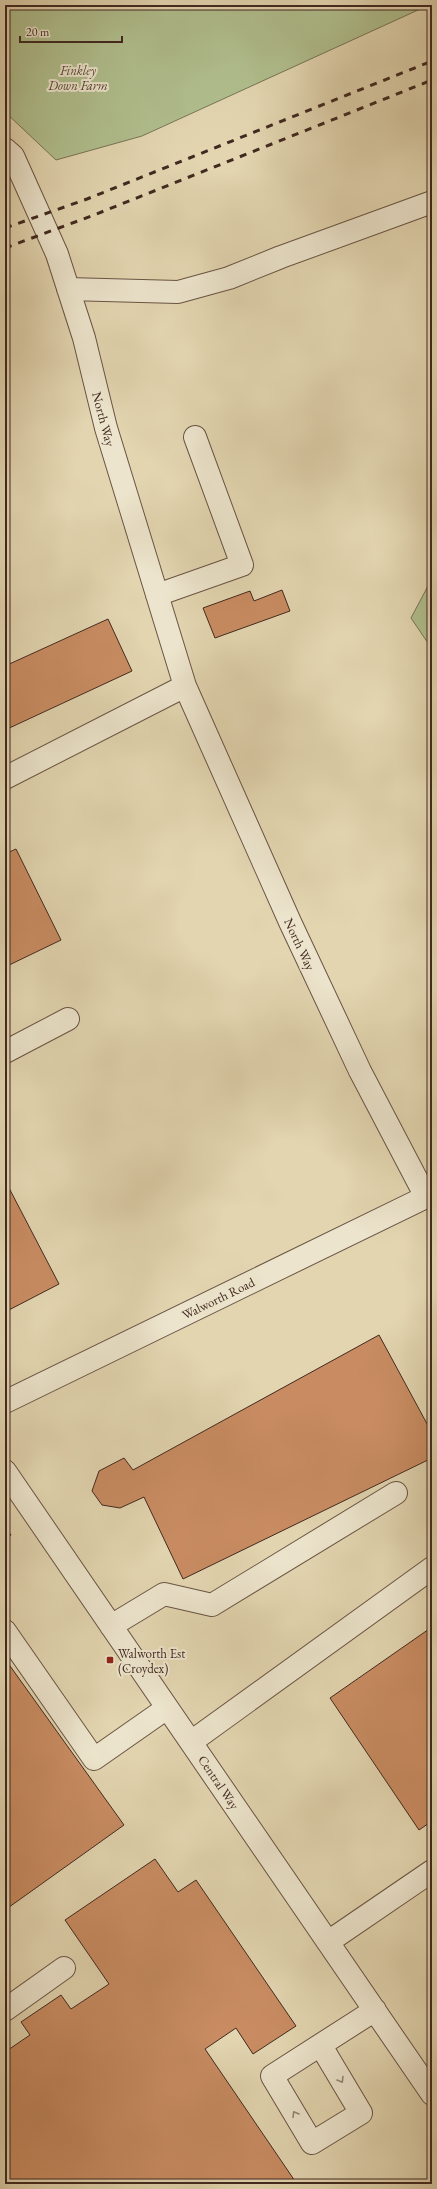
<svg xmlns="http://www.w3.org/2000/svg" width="437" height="2189" viewBox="0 0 437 2189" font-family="'EB Garamond',serif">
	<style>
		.green { fill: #b0be8d; stroke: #787456 }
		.building { fill: #c98c62; stroke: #412920 }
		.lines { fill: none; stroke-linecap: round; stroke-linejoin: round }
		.minor-casing { stroke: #695444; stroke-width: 24 }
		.path { stroke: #412920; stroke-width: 2.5; stroke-dasharray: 3 2; stroke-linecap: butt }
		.minor { stroke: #ece4cc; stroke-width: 22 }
		.rail { stroke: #412920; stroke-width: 3; stroke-dasharray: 7 7; stroke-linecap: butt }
		.oneway { stroke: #968676 }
		.poi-dot { fill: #8f2418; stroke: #ece4cc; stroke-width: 1.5 }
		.labels { text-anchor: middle; stroke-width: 4; stroke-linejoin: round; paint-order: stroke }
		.park-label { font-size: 13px; font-style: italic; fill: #574736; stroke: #ece4cc }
		.street-label { font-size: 13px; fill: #412920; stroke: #ece4cc }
		.poi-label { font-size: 13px; fill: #412920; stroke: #ece4cc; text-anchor: start }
	</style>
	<rect width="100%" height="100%" fill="#e2d5b0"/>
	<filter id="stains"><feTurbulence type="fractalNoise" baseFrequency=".005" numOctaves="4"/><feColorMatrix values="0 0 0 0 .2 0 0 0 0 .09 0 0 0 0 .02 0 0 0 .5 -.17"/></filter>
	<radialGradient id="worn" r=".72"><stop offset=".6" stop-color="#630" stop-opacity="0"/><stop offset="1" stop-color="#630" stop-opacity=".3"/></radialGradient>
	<path class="green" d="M5,5h424l-287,131 -86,24 -51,-48z
		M432,583v66l-21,-31 18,-34z"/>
	<path class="building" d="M282,590l8,21 -75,27 -12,-30 47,-17 4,10z
		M108,619l24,52 -127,59v-64z
		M16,849l45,91 -56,27v-113z
		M9,1188l50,96 -54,28v-122z
		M379,1335l53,98v25l-249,121 -39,-82 -24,11 -18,-3 -10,-14 7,-20 25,-13 9,12z
		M432,1627v194l-13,9 -89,-132z
		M5,1659l119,166 -119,85z
		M155,1859l23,33 18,-12 100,146 -43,28 -17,-26 -31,21 92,135h-292v-132l25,-17 -9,-13 40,-27 10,14 38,-25 -44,-64z"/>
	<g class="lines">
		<g class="minor-casing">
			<path id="minor" d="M5,149l8,7 44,98 27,84 22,90 79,258 105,236 70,149 66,126
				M68,289l110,3 51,-14 52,-21 151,-55
				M157,595l85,-30 -47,-128
				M5,778l180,-92
				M5,1052l63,-33
				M5,1402l427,-208
				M5,1471l427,623
				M111,1626l53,-32 48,11 184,-112
				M5,1631l89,128 73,-51
				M191,1742l241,-174
				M328,1942l104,-71
				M5,2010l59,-42
				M321,2046l40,67 -49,30 -40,-67 103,-66"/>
		</g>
		<path class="path" d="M5,1530l7,7"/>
		<use href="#minor" class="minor"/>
		<path class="rail" d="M5,228l82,-29 345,-138
			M5,248l89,-33 338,-135"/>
	</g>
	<defs><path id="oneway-chevron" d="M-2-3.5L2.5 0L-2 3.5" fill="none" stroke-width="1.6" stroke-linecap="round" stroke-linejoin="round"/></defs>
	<g class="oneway">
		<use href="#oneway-chevron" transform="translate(341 2080) rotate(59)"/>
		<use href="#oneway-chevron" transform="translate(295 2114) rotate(-121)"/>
	</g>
	<rect class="poi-dot" x="106" y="1656" width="8" height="8" rx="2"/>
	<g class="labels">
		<g class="park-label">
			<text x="78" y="75">Finkley<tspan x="78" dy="15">Down Farm</tspan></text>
		</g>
		<g class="street-label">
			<text transform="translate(104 419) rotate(75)" y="5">North Way</text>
			<text transform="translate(300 944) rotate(65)" y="5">North Way</text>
			<text transform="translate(218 1298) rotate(-26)" y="5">Walworth Road</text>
			<text transform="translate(219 1782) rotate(56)" y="5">Central Way</text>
		</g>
		<g class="poi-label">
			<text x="118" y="1658">Walworth Est<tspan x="118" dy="15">(Croydex)</tspan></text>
		</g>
	</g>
	<rect width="437" height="2189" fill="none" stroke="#e2d5b0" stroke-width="20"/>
	<rect x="6" y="6" width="425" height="2177" fill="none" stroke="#412920" stroke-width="2"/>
	<rect x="10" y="10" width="417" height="2169" fill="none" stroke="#412920"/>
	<path d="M20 36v6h102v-6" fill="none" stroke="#412920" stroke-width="2"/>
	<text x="26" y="36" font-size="12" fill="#412920" stroke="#ece4cc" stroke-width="3" paint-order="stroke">20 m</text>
	<rect width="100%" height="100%" filter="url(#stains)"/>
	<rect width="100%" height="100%" fill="url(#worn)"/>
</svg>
